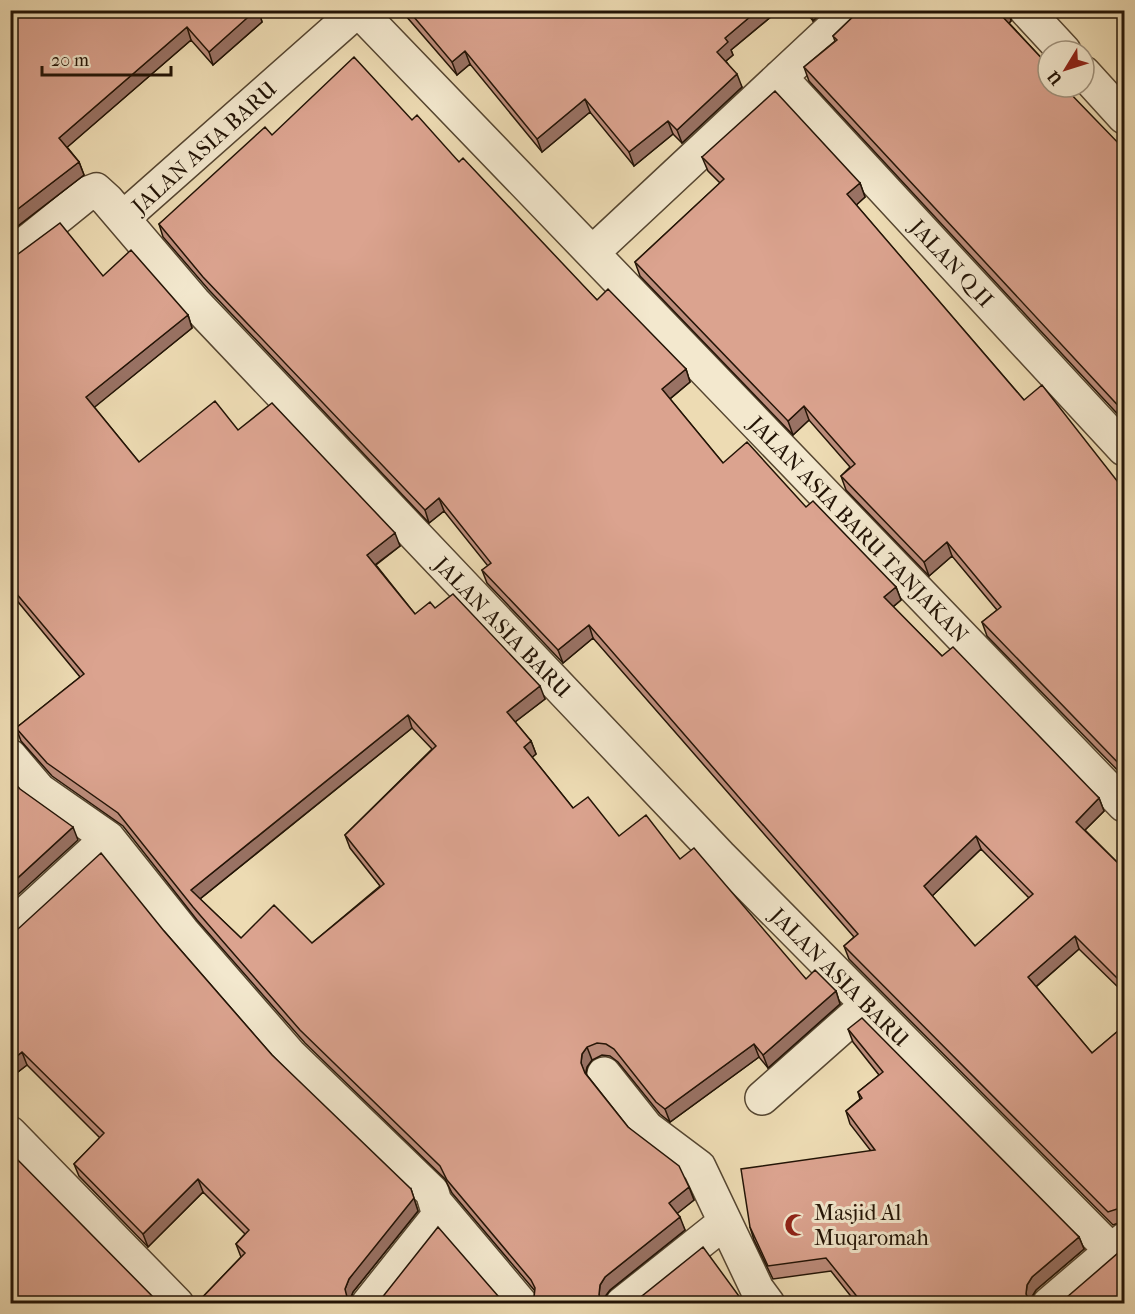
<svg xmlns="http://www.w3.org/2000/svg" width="1135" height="1314" viewBox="0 0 1135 1314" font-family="'IM FELL French Canon',serif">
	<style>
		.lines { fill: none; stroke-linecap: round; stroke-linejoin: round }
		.street-casing { stroke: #564631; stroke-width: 36 }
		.street { stroke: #f3e8ce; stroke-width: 33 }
		.wall { fill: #bc8c7b; stroke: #231406; stroke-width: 1.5; fill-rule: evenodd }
		.shaded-wall { fill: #997264; stroke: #231406; stroke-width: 1.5 }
		.building { fill: #dba38f; stroke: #231406; stroke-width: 1.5; fill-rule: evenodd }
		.labels { text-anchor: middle; stroke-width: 6; stroke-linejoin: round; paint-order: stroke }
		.street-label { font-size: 22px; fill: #231406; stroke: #f3e8ce }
		.poi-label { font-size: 22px; fill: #231406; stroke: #f3e8ce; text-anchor: start }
	</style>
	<rect width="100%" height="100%" fill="#eddbb3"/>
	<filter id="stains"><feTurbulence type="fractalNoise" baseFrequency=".00333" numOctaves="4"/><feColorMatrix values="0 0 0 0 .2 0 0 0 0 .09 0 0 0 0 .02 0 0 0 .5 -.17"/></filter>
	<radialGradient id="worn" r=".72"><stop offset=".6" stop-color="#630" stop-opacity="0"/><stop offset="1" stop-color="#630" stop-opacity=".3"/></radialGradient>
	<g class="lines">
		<g class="street-casing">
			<path id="street" d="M358,10l766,795
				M1026,10l38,41
				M1084,73l40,44
				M780,77l344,372
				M123,218l235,-208
				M593,252l259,-242
				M10,256l78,-63 8,-3 11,10 87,102 526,554 392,395
				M10,756l29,34 69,48 75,94 108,124 141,136 7,23 -71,89
				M10,928l98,-90
				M604,1074l43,54 52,39 58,122 11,15
				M762,1098l105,-93
				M10,1133l167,171
				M436,1203l85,101
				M622,1304l103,-82
				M1049,1304l75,-64"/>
		</g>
		<use href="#street" class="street"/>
	</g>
	<path class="wall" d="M10,10h255l-5,5 2,7 -49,43 -22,-25 -124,107 12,15 5,13 -74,57z
		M404,10h375l-48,40 2,5 -7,6 16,26 -60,56 -9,-9 -39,32 -44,-54 -48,40 -72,-88 -13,11 -51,-59z
		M804,10h20l-11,11z
		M860,10h149l2,11 -2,2 38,41 1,2v21l77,63v272l-316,-341 -5,-14 31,-26 -2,-5z
		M412,120l47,42 138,138 89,69 4,13 -20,17 53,64 83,44 90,80 5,13 -8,7 49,49 157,142 5,13 -19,19 40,40v124l-46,-45 -43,38 56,66 33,-28v197h-4l-8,3 -264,-266 -5,-13 10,-9 -261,-299 -30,25 -76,-80 -5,-13 6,-4 -44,-55 -15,12 -221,-234 -45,-52 -4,-13 113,-89zM981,849l48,49 -54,48 -43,-50z
		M702,157l158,26 5,14 -9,8 168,195 101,91v287l-138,-142 -5,-14 15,-12 -45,-54 -23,20 -83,-86 -5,-14 9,-9 -41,-47 -16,15 -153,-159 -5,-14 85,-79 -12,-12z
		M10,260l93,16 85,39 4,13 -98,79 45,55 99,-32 162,116 -24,19 39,49 20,-6 110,91 -30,23 16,19 5,13 -4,3 41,51 46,28 61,23 126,120 30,12 4,13 -72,64 -9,-11 -89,65 -10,-8 -42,-52 -8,-6 -8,-1 -10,5 -5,7 -1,7 42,53 61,60 5,13 -17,13 8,17 -75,60 -6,8h-70l1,-7 -83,-98 -7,-14 -140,-136 -108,-123 -74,-94 -71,-50 -31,-35 -5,-13 64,-51 -66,-80 -4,2zM412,728l20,21 -87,86 5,13 30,38 -68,57 -71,-5 -41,-39z
		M164,931l108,124 143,147 3,9 -65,81 -4,10 1,2h-154l45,-47 -5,-13 9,-10 -42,-42 -55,55 -69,-71 -5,-12 26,-26 -73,-73 -17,13v-145z
		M848,1029l231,208 5,12 -48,41 -5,8v6h-174l-26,-33 -58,8 -19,-39 -4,-13 121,-76 -21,-27 -4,-13 14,-12 -2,-7 21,-17 -26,-33z"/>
	<path class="shaded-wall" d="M255,10h10l-5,5 2,7 -49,43 -4,-13z
		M758,10h21l-48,40 2,5 -12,10 -4,-13 8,-14z
		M810,10h14l-11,11z
		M1003,10h6l2,11 -6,6 -5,-13z
		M187,27l4,13 -127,110 -5,-12z
		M465,51l5,13 -13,11 -5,-13z
		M737,74l5,13 -60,56 -5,-13z
		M585,99l5,13 -48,40 -5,-13z
		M668,121l5,13 -39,32 -5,-14z
		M79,162l5,13 -74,57v-17z
		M860,183l5,14 -13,12 -5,-15z
		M188,315l4,13 -101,82 -5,-13z
		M686,369l4,13 -24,20 -4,-13z
		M804,406l5,14 -16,15 -5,-14z
		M439,498l5,13 -15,12 -4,-13z
		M395,533l5,13 -28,21 -5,-12z
		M947,542l5,14 -23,20 -5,-14z
		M896,587l5,13 -12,10 -5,-13z
		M10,588l4,9 -4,2z
		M589,625l4,13 -30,25 -5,-13z
		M540,686l5,13 -34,26 -4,-13z
		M408,715l4,13 -216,174 -5,-12z
		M531,741l5,13 -7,6 -5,-13z
		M1099,798l5,13 -23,23 -5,-12z
		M73,827l5,13 -68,62v-17z
		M976,836l5,13 -52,50 -5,-13z
		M1075,936l4,13 -47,41 -4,-13z
		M836,991l4,13 -72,64 -5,-13z
		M754,1044l5,13 -89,65 -5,-13z
		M587,1047l5,13 -5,7 -2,9 -4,-13 1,-9z
		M22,1052l5,13 -17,13v-16z
		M198,1179l5,13 -55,55 -5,-13z
		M689,1187l5,13 -20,16 -5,-13z
		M411,1189l7,22 -65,81 -4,10 1,2h-4l-1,-15 4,-10z
		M680,1217l5,13 -75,60 -6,8v6h-2l-3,-9 1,-10 5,-8z
		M1079,1237l5,12 -48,41 -5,8v6l-5,-10 1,-9 5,-8z"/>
	<path class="building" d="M10,10h246l-47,42 -22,-25 -128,111 20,24 -69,53z
		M408,10h350l-33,28 3,4 -11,10 20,22 -60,56 -9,-9 -39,31 -44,-53 -48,40 -72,-88 -13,11z
		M860,10h143l-3,4 47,50 -3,2 4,4v17h16l61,63v263l-321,-346 33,-27 -4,-4z
		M354,57l58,63 5,-5 42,47 4,-4 134,142 11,-11 78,80 -24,20 61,74 24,-21 59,65 7,-6 83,86 -12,10 58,59 11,-9 146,151 -23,24 49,48v116l-50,-50 -47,41 64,76 33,-28v185l-8,-1 -9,3 -264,-266 14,-12 -269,-309 -31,25 -76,-80 9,-7 -52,-65 -14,12 -222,-233 -44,-53 106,-97 7,8zM976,836l57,58 -58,52 -51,-60z
		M775,91l85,92 -13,11 177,206 18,-15 83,106v279l-143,-148 19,-15 -54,-65 -23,20 -83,-86 14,-12 -51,-58 -16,15 -153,-159 89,-83 -22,-22z
		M60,223l43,53 28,-26 57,65 -102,82 53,65 76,-61 23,29 34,-27 123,130 -28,22 48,59 15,-12 5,6 18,-14 87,92 -33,26 24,29 -7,6 49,61 15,-11 31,39 27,-21 34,44 14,-11 112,131 9,-9 21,21 -73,64 -9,-11 -89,65 -9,-7 -42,-53 -8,-5 -9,-1 -10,4 -5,7 -1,9 4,10 43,54 51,39 10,21 -20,16 11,14 -75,60 -5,8 -1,10 3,7 2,2h-74l4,-6 1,-10 -4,-8 -84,-100 -7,-14 -140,-136 -107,-123 -75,-94 -71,-50 -31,-35 68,-54 -74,-88v-326zM408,715l28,31 -91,89 39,49 -72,59 -38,-38 -33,33 -50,-48z
		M10,778l10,11 53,38 -63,58z
		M101,853l63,78 108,124 139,134 3,9 -65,81 -4,10 3,12 -2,3h-150l49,-51 -9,-9 13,-14 -51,-51 -55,55 -69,-70 30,-31 -82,-81 -12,10v-129l8,-4z
		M862,1018l217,219 -47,40 -5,8 -1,9 4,10h-167l-37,-46 -58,8 -18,-39 -9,-58 134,-19 -29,-39 16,-13 -4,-6 25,-20 -35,-43z
		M10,1152l150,152h-150z
		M438,1227l67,77h-128z
		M703,1247l41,56 -112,1z
		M1125,1247v57h-66z"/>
	<defs>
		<g id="mosque-bare" transform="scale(1.8)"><path d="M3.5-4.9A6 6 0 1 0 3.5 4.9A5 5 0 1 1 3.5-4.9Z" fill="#8f2418" stroke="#f3e8ce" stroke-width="2.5" paint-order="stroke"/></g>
	</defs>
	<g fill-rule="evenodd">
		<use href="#mosque-bare" x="796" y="1225"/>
	</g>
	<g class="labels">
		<g class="street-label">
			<text transform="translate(204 147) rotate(-42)" y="8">JALAN ASIA BARU</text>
			<text transform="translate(952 263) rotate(47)" y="8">JALAN Q II</text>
			<text transform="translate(859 529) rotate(46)" y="8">JALAN ASIA BARU TANJAKAN</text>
			<text transform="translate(503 627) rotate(46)" y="8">JALAN ASIA BARU</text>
			<text transform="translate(840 977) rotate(45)" y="8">JALAN ASIA BARU</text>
		</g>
		<g class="poi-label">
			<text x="814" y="1220">Masjid Al<tspan x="814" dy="25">Muqaromah</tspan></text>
		</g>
	</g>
	<rect width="1135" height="1314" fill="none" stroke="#eddbb3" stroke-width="36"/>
	<rect x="12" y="12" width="1111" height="1290" fill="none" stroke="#231406" stroke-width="3"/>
	<rect x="18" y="18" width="1099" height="1278" fill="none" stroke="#231406" stroke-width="1.5"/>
	<g transform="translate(1066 69) rotate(232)"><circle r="28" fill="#f3e8ce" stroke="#a0937e" stroke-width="1.5"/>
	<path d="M0-4.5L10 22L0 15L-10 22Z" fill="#8f2418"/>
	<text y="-9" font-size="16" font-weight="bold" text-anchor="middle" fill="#231406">U</text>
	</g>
	<path d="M42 66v9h129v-9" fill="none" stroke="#231406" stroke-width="3"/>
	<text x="51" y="66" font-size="18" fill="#231406" stroke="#f3e8ce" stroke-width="4.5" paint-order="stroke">20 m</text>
	<rect width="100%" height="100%" filter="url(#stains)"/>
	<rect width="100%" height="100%" fill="url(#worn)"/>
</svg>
